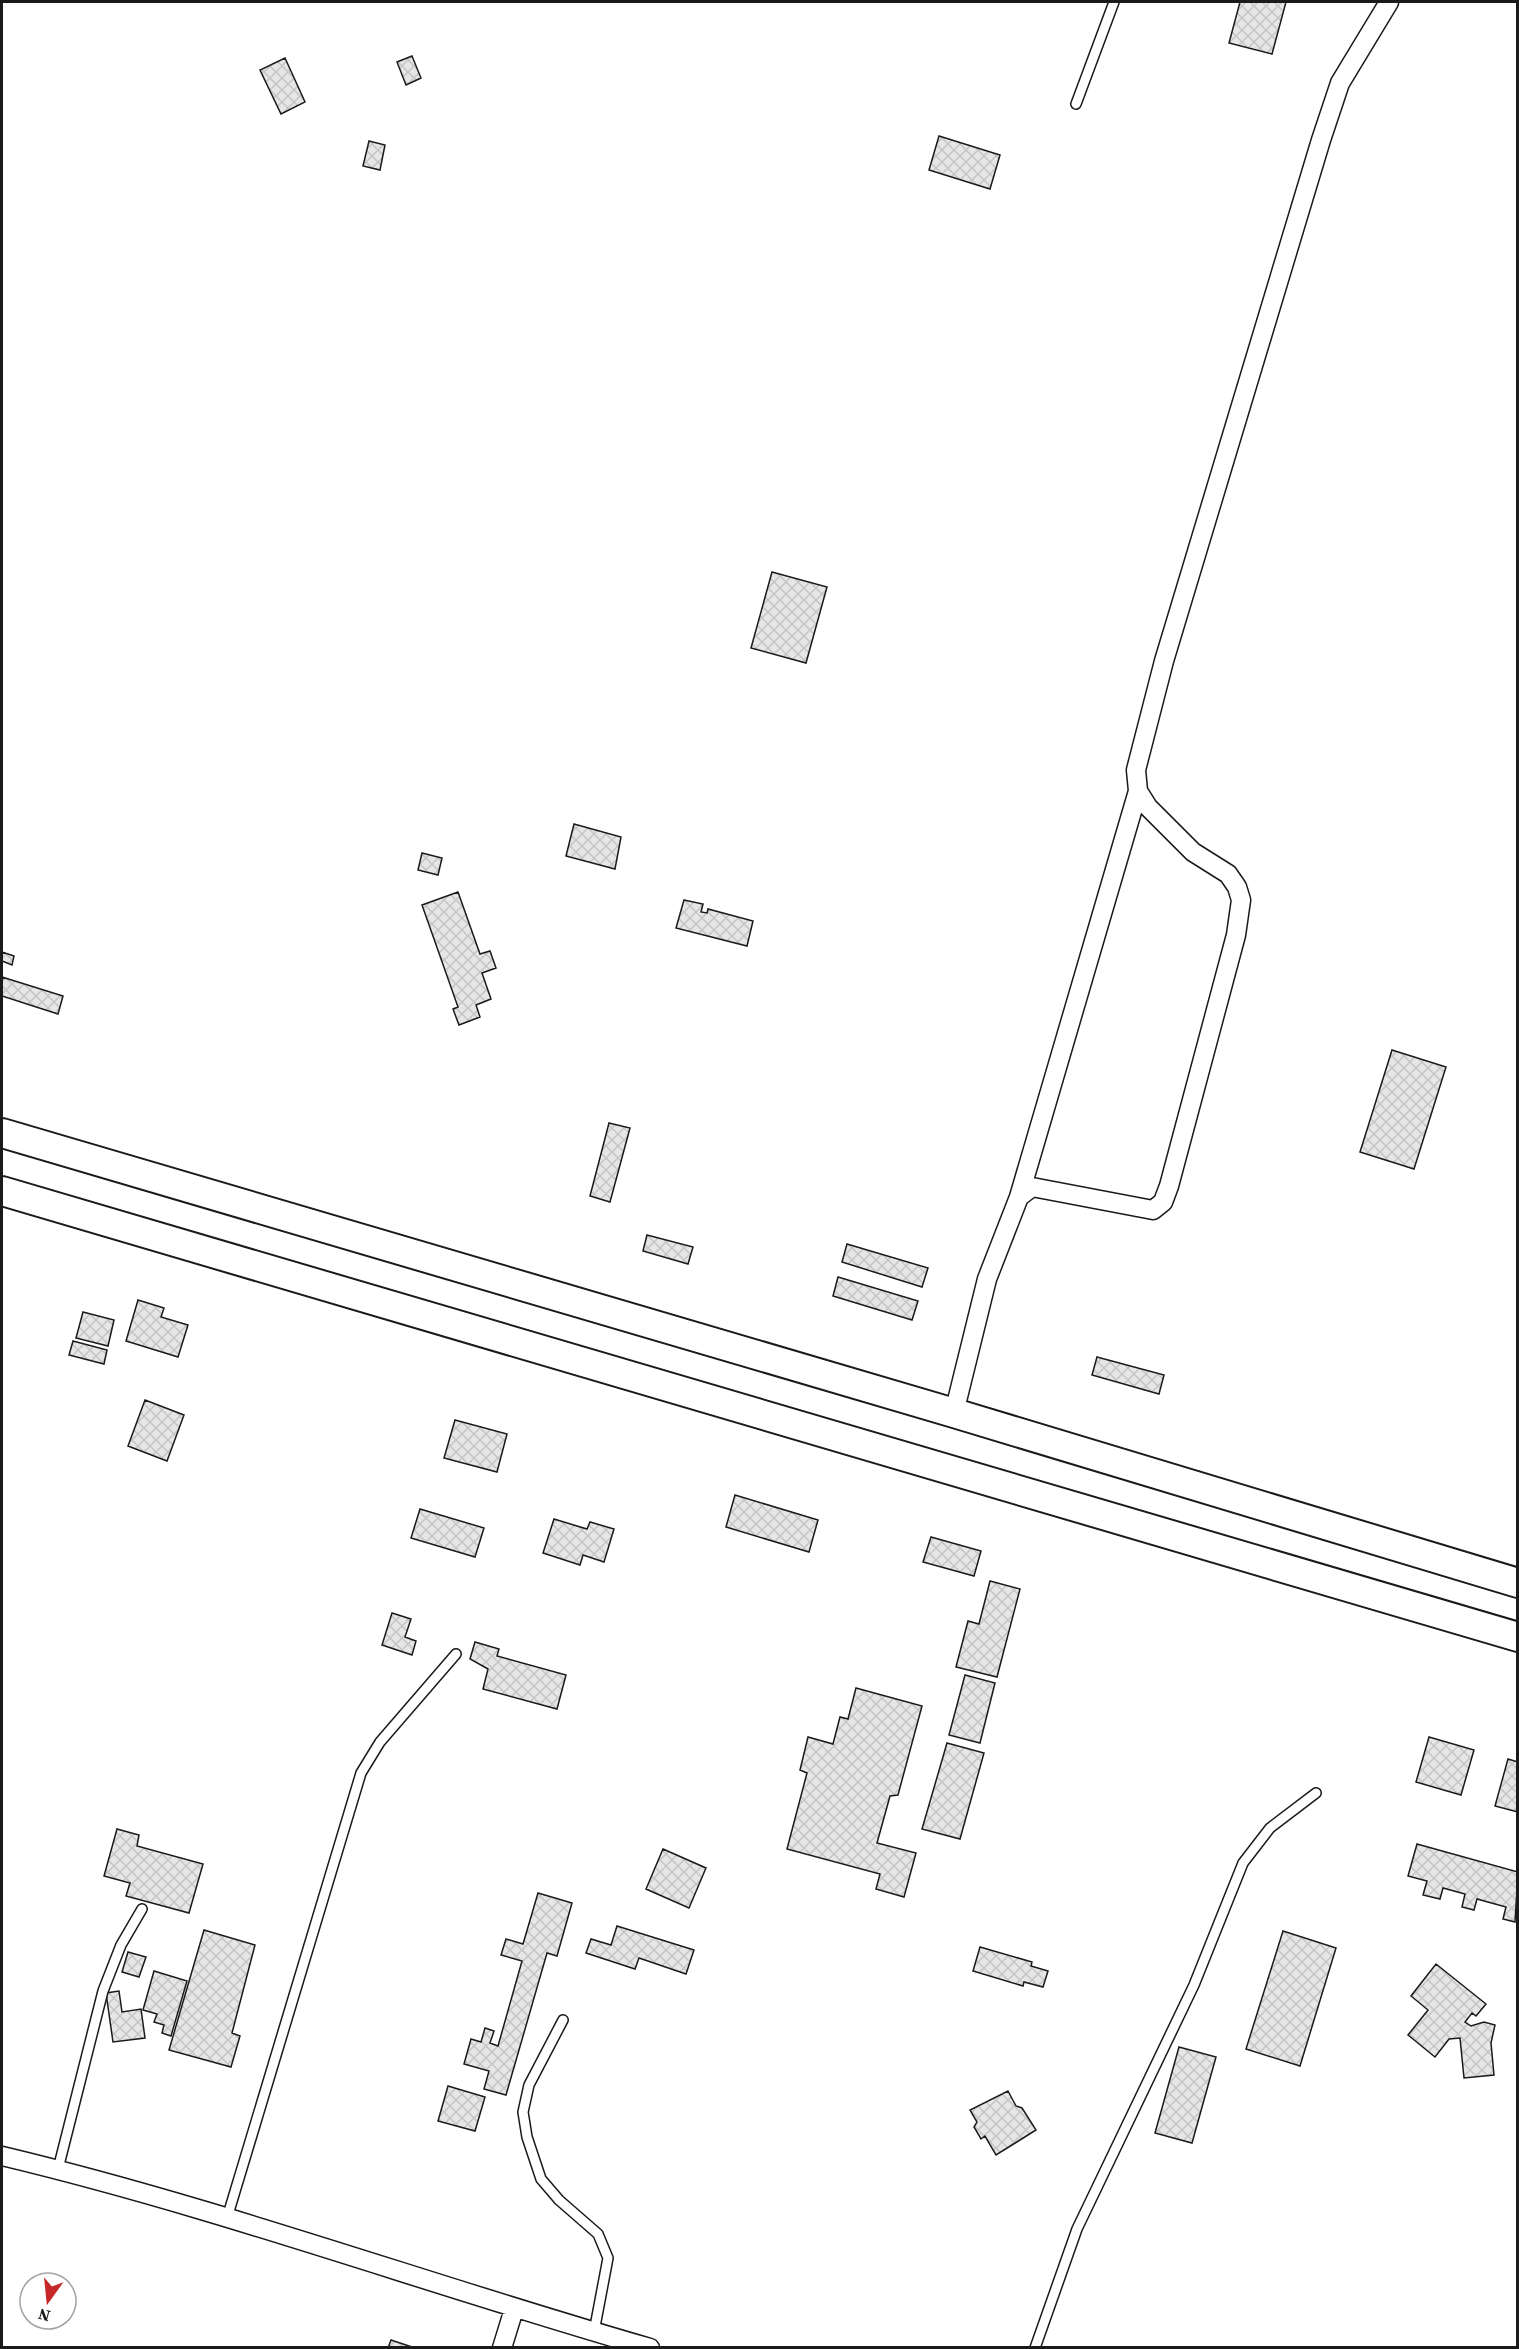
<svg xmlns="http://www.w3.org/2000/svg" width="1519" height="2349" viewBox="0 0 1519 2349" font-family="'Source Serif 4',serif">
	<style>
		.building { fill: url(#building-cross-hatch); stroke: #1a1a1a; stroke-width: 1.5 }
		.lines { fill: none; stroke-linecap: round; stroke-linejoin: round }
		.service-casing { stroke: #1a1a1a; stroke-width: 12 }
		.minor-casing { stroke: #1a1a1a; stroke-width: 21 }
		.primary-casing { stroke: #1a1a1a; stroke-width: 32 }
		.service { stroke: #fff; stroke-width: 9 }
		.minor { stroke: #fff; stroke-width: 18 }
		.primary { stroke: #fff; stroke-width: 28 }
	</style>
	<defs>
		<pattern id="building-cross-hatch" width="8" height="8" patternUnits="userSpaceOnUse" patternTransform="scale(1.5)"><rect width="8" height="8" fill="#e6e6e6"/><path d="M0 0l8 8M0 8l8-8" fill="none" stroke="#c5c5c5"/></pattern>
	</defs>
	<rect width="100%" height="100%" fill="#fff"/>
	<path class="building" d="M1240,2h46l-14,52 -43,-11z
		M412,56l9,22 -15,7 -9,-23z
		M285,58l20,44 -24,12 -21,-44z
		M939,136l61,19 -10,34 -61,-19z
		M369,141l16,4 -5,25 -17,-4z
		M772,572l55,15 -21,76 -55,-15z
		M574,824l47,13 -6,32 -49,-13z
		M422,853l20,5 -4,17 -20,-5z
		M458,892l22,62 10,-3 6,17 -14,5 9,26 -15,6 4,12 -21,8 -6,-16 5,-2 -36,-102z
		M684,900l19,4 -2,8 6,1 1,-4 45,12 -6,25 -71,-18z
		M2,952l12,4 -2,9 -10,-4z
		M2,977l61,19 -5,18 -56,-18z
		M1392,1050l54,17 -32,102 -54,-17z
		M609,1123l21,5 -20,74 -20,-6z
		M647,1235l46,12 -5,17 -45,-13z
		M847,1244l81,24 -6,19 -80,-25z
		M838,1277l80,24 -6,19 -79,-24z
		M138,1300l26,8 -3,9 27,8 -10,32 -52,-16z
		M83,1312l31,8 -6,26 -32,-8z
		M73,1341l34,9 -3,14 -35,-9z
		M1097,1357l67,18 -5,19 -67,-19z
		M145,1400l39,15 -17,46 -39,-15z
		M455,1420l52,14 -10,38 -53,-14z
		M735,1495l83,25 -9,32 -83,-25z
		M420,1509l64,19 -9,29 -64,-19z
		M554,1519l33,10 3,-7 24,7 -10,33 -21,-7 -3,10 -37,-12z
		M931,1537l50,14 -7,25 -51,-14z
		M990,1581l30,8 -23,88 -41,-10 12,-46 11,3z
		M392,1613l19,6 -6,18 11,4 -4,14 -30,-10z
		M475,1642l24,7 -2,7 69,19 -9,34 -74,-20 5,-20 -18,-10z
		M965,1675l30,8 -15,60 -31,-8z
		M856,1688l66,18 -24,89 -8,1 -13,47 39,10 -12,44 -28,-8 4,-15 -93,-25 20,-76 -7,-3 8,-33 25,7 7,-27 8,2z
		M1429,1737l45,13 -13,45 -45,-13z
		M947,1743l37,10 -24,86 -38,-10z
		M1508,1759l10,3v50l-23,-6z
		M117,1829l22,6 -2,11 66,18 -14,49 -63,-17 4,-13 -26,-7z
		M1417,1844l101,28 -3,50 -12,-3 3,-12 -29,-8 -3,11 -12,-3 3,-13 -22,-6 -3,11 -17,-4 4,-14 -19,-5z
		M663,1849l43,19 -17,40 -43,-19z
		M538,1893l34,10 -15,53 -10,-3 -41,142 -22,-6 5,-18 -25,-7 7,-25 10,3 4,-14 9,3 -4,12 8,3 24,-85 -21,-6 5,-16 17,5z
		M617,1926l77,24 -8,24 -47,-16 -4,11 -49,-16 5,-14 20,6z
		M204,1930l51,15 -23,88 8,3 -9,31 -62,-17z
		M1283,1931l53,17 -36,118 -54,-17z
		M980,1947l52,15 -1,4 17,5 -5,16 -19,-5 -1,4 -50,-15z
		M128,1952l18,5 -7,20 -17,-5z
		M1436,1964l50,40 -10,12 -4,-3 -7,9 6,4 13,-4 11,3 -4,18 3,32 -30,3 -4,-40 -11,1 -14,18 -27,-22 20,-25 -17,-14z
		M154,1971l33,10 -16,55 -9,-3 2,-8 -10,-3 3,-8 -14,-4z
		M119,1991l3,21 19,-3 4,29 -32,4 -7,-49z
		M1179,2047l37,10 -24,86 -37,-10z
		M448,2086l37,11 -10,34 -37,-10z
		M1008,2091l8,15 6,2 14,22 -40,25 -11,-19 -4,3 -7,-12 3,-5 -7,-12z
		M391,2340l24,8h-27z"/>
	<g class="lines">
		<g class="service-casing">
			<path id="service" d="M1076,104l38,-102
				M563,2020l-34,65 -6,27 4,25 14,42 18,21 39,34 10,24 -14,74
				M58,2169l45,-178 18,-46 21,-36
				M227,2218l134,-445 19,-31 76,-88
				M1035,2348l42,-119 117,-244 49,-122 27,-35 46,-35"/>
		</g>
		<g class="minor-casing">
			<path id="minor" d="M1019,1197l119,-406
				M954,1413l33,-134 32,-82 13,-10 121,23 10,-8 6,-16 67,-251 5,-35 -4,-13 -9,-13 -35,-22 -45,-45 -10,-16 -2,-21 28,-109 157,-521 19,-57 49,-81
				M2,2156c218,52 431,130 648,192
				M502,2348l12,-39"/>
		</g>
		<g class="primary-casing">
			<path id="primary" d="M2,1133l952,280 564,170
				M2,1191l1516,446"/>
		</g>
		<use href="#service" class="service"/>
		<use href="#minor" class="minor"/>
		<use href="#primary" class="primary"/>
	</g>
	<rect width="1519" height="2349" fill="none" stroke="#1a1a1a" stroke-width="6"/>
	<g transform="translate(48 2301) rotate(195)"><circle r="28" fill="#ffffff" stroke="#a3a3a3" stroke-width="1.5"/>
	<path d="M0-4.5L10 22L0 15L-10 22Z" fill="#c62828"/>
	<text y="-9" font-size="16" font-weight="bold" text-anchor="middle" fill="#1a1a1a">N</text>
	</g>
</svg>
